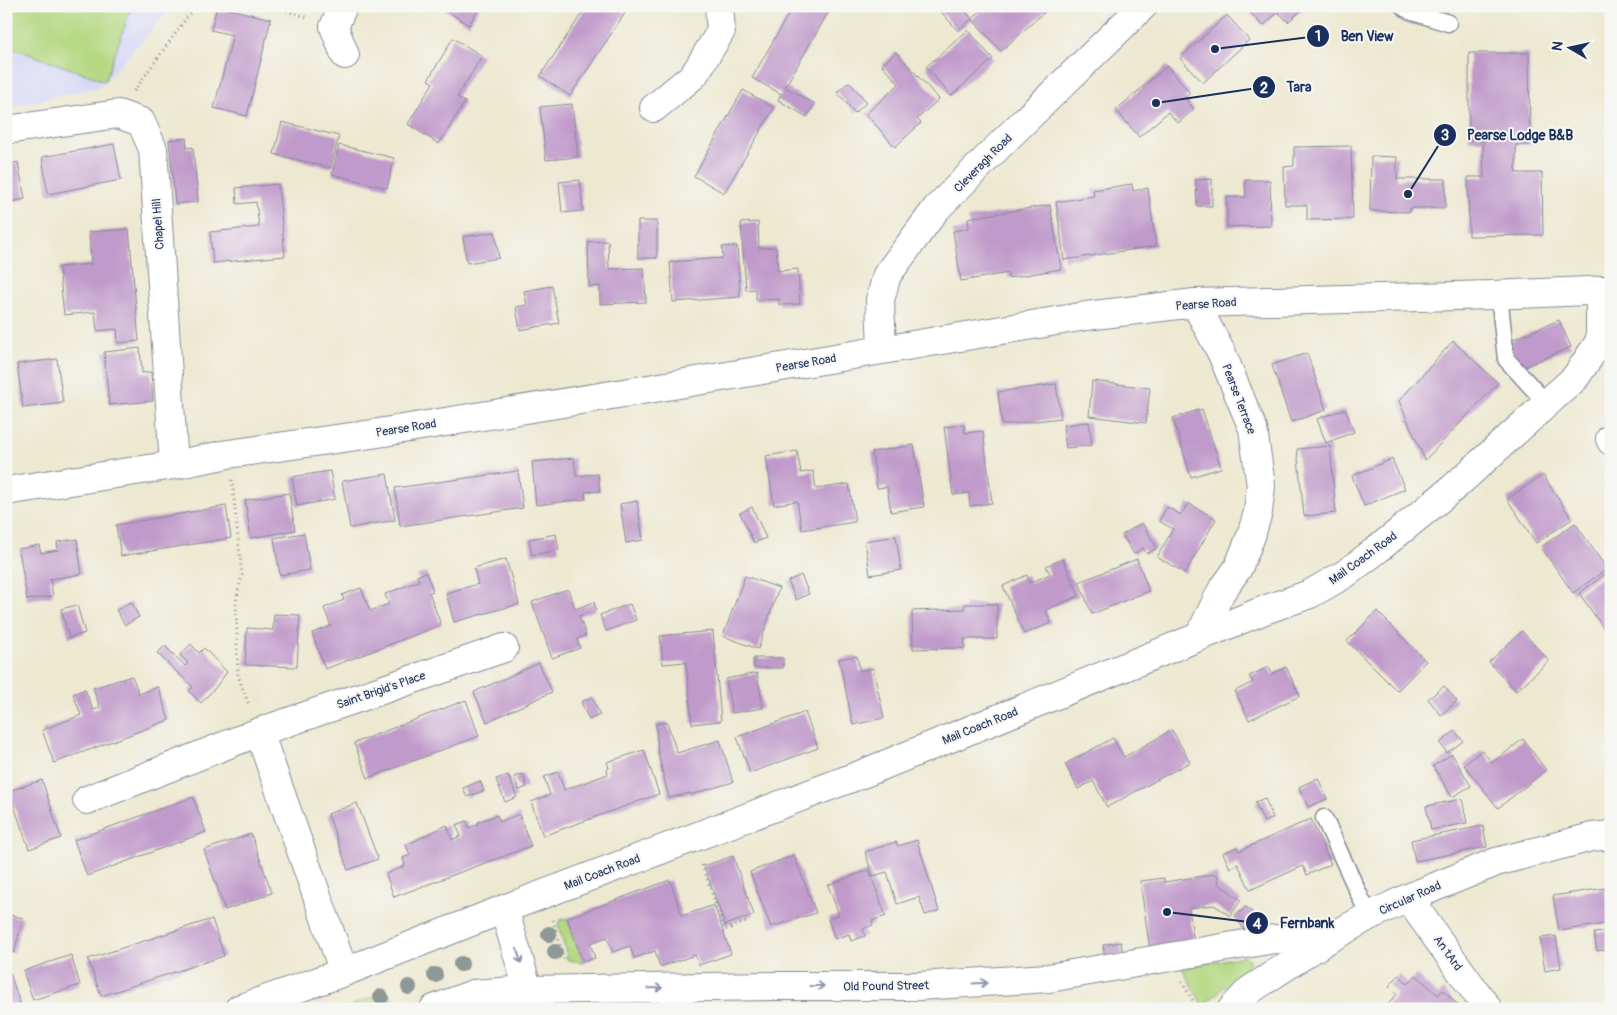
<svg xmlns="http://www.w3.org/2000/svg" width="1617" height="1015" viewBox="0 0 1617 1015" font-family="Pangolin,sans-serif">
	<style>
		.built { fill: #d7d7f8 }
		.green { fill: #b4d881; stroke: #688470 }
		.building { fill: #c09aca }
		.lines { fill: none; stroke-linecap: round; stroke-linejoin: round }
		.lane-casing { stroke: #848c97; stroke-width: 19 }
		.street-casing { stroke: #848c97; stroke-width: 30 }
		.secondary-casing { stroke: #848c97; stroke-width: 30 }
		.path { stroke: #848c97; stroke-width: 3; stroke-dasharray: 1 4; stroke-linecap: butt }
		.lane { stroke: #fff; stroke-width: 16 }
		.street { stroke: #fff; stroke-width: 28 }
		.secondary { stroke: #fff; stroke-width: 28 }
		.tree { fill: #8e9996 }
		.oneway { stroke: #8d97ae }
		.labels { text-anchor: middle; stroke-width: 4; stroke-linejoin: round; paint-order: stroke }
		.street-label { font-size: 12px; fill: #1b2f5e; stroke: #f6f6f2 }
		.leader { fill: none; stroke: #1b2f5e; stroke-width: 2 }
		.callout-dot { fill: #1b2f5e; stroke: #f6f6f2; stroke-width: 2 }
		.mark-label { font-size: 15px; text-anchor: middle; font-weight: bold; fill: #fff }
		.callout-label { font-size: 14px; text-anchor: middle; font-weight: bold; fill: #1b2f5e; stroke: #f6f6f2; stroke-width: 4; stroke-linejoin: round; paint-order: stroke }
	</style>
	<rect width="100%" height="100%" fill="#f6f6f2"/>
	<filter id="ink" filterUnits="userSpaceOnUse"><feTurbulence type="fractalNoise" baseFrequency=".02" numOctaves="2"/><feDisplacementMap in="SourceGraphic" scale="10" xChannelSelector="R" yChannelSelector="G"/><feConvolveMatrix kernelMatrix="1 2 1 2 8 2 1 2 1" color-interpolation-filters="sRGB"/></filter>
	<filter id="wash" filterUnits="userSpaceOnUse"><feTurbulence type="fractalNoise" baseFrequency=".0096" numOctaves="4" result="noise"/><feDisplacementMap in="SourceGraphic" scale="20" xChannelSelector="R" yChannelSelector="G"/><feGaussianBlur stdDeviation="1.12" result="paint"/><feColorMatrix in="noise" values="0 0 0 0 0 0 0 0 0 0 0 0 0 0 0 0 0 1.4 0 .05"/><feComposite in="paint" operator="in"/></filter>
	<g filter="url(#wash)">
		<rect width="100%" height="100%" fill="#ede8d0"/>
		<path class="built" d="M6,6h167l-73,81 -94,21z"/>
		<path class="green" d="M6,6h126l-27,75 -99,-35z
			M567,918l16,44 -15,-2 -10,-36 3,-4z
			M1244,956l5,3v6l-46,41 -21,-38z
			M388,993l5,5 2,11h-52l34,-14z"/>
		<g id="blocks">
			<path class="building" d="M217,6l54,13 -24,97 -33,-8 19,-73 -22,-5z
				M439,6h41l-11,19z
				M587,6h28l10,7 -55,83 -30,-20z
				M793,6h29l7,5 -44,76 30,17 -8,13 -29,-17 3,-6 -29,-16z
				M936,6h25l11,13 14,-13h65l-50,45 -29,-32 -14,12z
				M1244,6h56l3,3 -15,13 -10,-10 -15,14z
				M1431,6h21l-10,11z
				M1227,15l22,25 -46,43 -23,-25z
				M968,30l25,29 -42,37 -25,-29z
				M453,38l29,18 -25,41 8,5 -26,42 -31,-20 25,-41 -5,-3z
				M896,52l43,47 -22,20 4,4 -26,24 -29,-33 33,-30 -17,-19z
				M1469,53h60l1,92h-14v28h26l1,62 -74,1 -1,-59h16l-1,-37h-14z
				M1167,66l23,27 -5,5 9,11 -16,14 -10,-11 -29,25 -23,-27z
				M849,82l18,20 -12,11 -18,-21z
				M743,90l31,18 -50,85 -30,-17z
				M572,104l6,53 -32,3 -6,-53z
				M282,122l57,14 -8,32 -57,-14z
				M186,138l1,10 6,-1 5,55 -23,2 -6,-64z
				M114,144l7,36 -73,14 -6,-37z
				M339,145l55,13 -7,30 -55,-14z
				M1351,146l2,73 -46,1v-15h-22l-1,-38 10,-1v-19z
				M1371,156l26,1v22h49l-1,29h-35v4l-40,-1z
				M18,162l7,37 -19,4v-38z
				M1212,179v27h-15l-1,-26z
				M580,180l3,31 -21,2 -3,-31z
				M1245,180h25l1,46 -44,1v-30h19z
				M278,184l7,72 -72,7 -3,-31 49,-5 -3,-25 -19,2 -1,-16z
				M1132,184l1,7 15,-3 8,58 -92,14 -8,-58 38,-6 -1,-6z
				M1050,205l11,64 -53,9v-5l-47,8 -8,-50 16,-3 -1,-10z
				M638,221h19v37h-19z
				M758,222l1,26 17,-1 2,24 20,-2 2,35 -21,1v-6l-23,1v-11l-10,1 -5,-67z
				M129,229l10,112 -21,2 -1,-14 -20,2 -2,-19 -31,3 -5,-48 32,-3 -2,-32z
				M495,232l4,26 -32,5 -4,-26z
				M608,241l1,28 35,-1 2,34 -46,2v-18l-11,1 -1,-45z
				M737,246l3,51 -67,5 -3,-40 53,-4 -1,-11z
				M552,286l7,37 -39,7 -4,-23 11,-2 -3,-14z
				M1559,320l12,27 -52,22 -12,-27z
				M1453,341l45,42 -73,77 -26,-59z
				M140,348l2,25 9,-1 2,29 -44,4 -5,-53z
				M1307,353l19,57 -35,12 -19,-57z
				M57,359l6,44 -40,5 -6,-44z
				M1092,381l58,7 -4,35 -57,-7z
				M1056,384l5,34 -59,7 -4,-33z
				M1202,409l19,59 -30,9 -18,-59z
				M1345,409l9,23 -28,11 -9,-24z
				M1089,422l3,23 -26,3 -3,-23z
				M964,425l1,8 18,-2 9,72 -22,3 -1,-13 -16,2 -9,-68z
				M914,445l10,62 -33,5 -4,-25 -10,1 -5,-36z
				M1330,446l6,67 -32,3 -7,-67z
				M797,451l4,22 12,-2 3,18 33,-5 6,38 -53,8 -5,-29 -23,4 -8,-49z
				M574,458l2,18 22,-2 2,17 -15,1 1,7 -50,6 -4,-43z
				M1392,459l13,30 -41,17 -12,-30z
				M330,471l5,28 -38,7 -5,-29z
				M518,471l5,37 -123,18 -5,-38z
				M387,474l8,46 -45,8 -8,-47z
				M1543,475l29,44 -36,24 -29,-44z
				M289,493l6,37 -44,8 -6,-38z
				M637,501l6,39 -17,3 -6,-39z
				M1188,503l28,16 -31,54 -28,-16 16,-28 -14,-8 8,-14 14,8z
				M226,506l5,32 -110,18 -5,-31z
				M752,507l14,31 -12,5 -14,-30z
				M1142,523l15,25 -10,6 -4,-6 -9,6 -12,-19z
				M1575,523l32,46 -34,24 -32,-46z
				M304,533l6,37 -30,5 -6,-37z
				M556,534l3,16 -27,5 -3,-16z
				M896,536l5,34 -31,5 -5,-34z
				M77,539l5,35 -32,5 3,17 -26,4 -8,-51 20,-4 2,8 17,-3 -1,-8z
				M506,559l13,45 -65,18 -8,-29 32,-9 -4,-16z
				M1063,559l16,37 -33,14 5,13 -27,11 -21,-48 24,-11 3,8 20,-9 -4,-8z
				M1137,559l12,32 -57,23 -13,-32z
				M1611,570v69l-32,-46z
				M426,572l7,19 -4,1 12,33 -116,44 -13,-36 19,-7 -7,-18 20,-8 -2,-5 19,-7 9,23 19,-7 -4,-10 34,-13 -2,-5z
				M801,575l8,19 -13,6 -8,-19z
				M745,576l34,12 -21,61 -35,-13z
				M568,589l7,20 19,-7 2,8 -17,6 7,19 -9,4 3,9 -28,10 -20,-56z
				M131,602l8,15 -14,8 -9,-15z
				M630,604l6,16 -30,11 -6,-16z
				M965,604h32v35h-33l1,9 -52,1 -1,-38 52,-2z
				M77,605l8,28 -16,5 -8,-29z
				M1377,611l49,50 -29,30 -50,-50z
				M274,614l26,1 -3,52 -52,-2 2,-37 26,2z
				M713,631l8,90 -29,3 -6,-62 -23,2 -3,-28z
				M1522,631l27,30 -33,30 -27,-29z
				M191,644l8,9 5,-5 23,24 -12,16 -14,15 -12,-12 4,-4 -36,-34 8,-7 20,20 3,-3 -8,-8z
				M857,656l3,15 13,-3 11,50 -31,7 -14,-66z
				M754,658h29v10h-29z
				M539,663l13,29 -65,30 -13,-30z
				M1269,667l3,7 14,-7 14,29 -51,24 -14,-29 18,-9 -4,-6z
				M757,673l6,35 -31,5 -6,-34z
				M132,676l7,18 19,-7 11,33 -115,43 -12,-33 39,-15 -8,-21 12,-5 8,21 7,-2 -7,-20z
				M1444,686l13,15 -16,14 -13,-16z
				M592,697l8,18 -11,5 -8,-18z
				M466,700l13,36 -111,42 -14,-35z
				M805,712l13,36 -68,25 -13,-36z
				M667,722l10,31 43,-13 13,42 -43,13v-2l-21,5 -11,-45 -2,-29z
				M1172,730l18,32 -83,45 -14,-26 -15,8 -13,-25 48,-26 11,19z
				M1455,731l8,10 -16,12 -7,-10z
				M1523,739l23,31 -48,38 -34,-43 18,-15 10,13z
				M644,750l15,44 -116,42 -12,-34 19,-7 -6,-18 14,-5 6,18 44,-16 -1,-5 2,-1 -2,-6z
				M1452,754l19,32 -19,11 -19,-31z
				M523,774l4,13 -8,3 -5,-13z
				M508,775l9,22 -12,5 -9,-23z
				M1318,778l9,21 -19,8 -9,-20z
				M42,780l19,58 -32,11 -20,-58z
				M480,781l4,10 -17,6 -4,-9z
				M193,797l13,35 -119,44 -13,-36z
				M1265,798l8,20 -9,4 -9,-20z
				M1462,799l5,24 -36,7 -5,-24z
				M357,803l21,56 -30,11 -20,-56z
				M519,814l12,32 -137,51 -8,-23 19,-8 -2,-8 7,-3 -4,-10 41,-20 5,15 9,-4 -5,-11 11,-4 2,7 9,-4v-2l19,-7 3,7z
				M1311,819l20,45 -24,11 -4,-9 -53,24 -12,-26 -8,4 -7,-15 14,-6 2,4z
				M1483,826l4,21 -72,14 -4,-21z
				M251,834l21,59 -47,17 -21,-60z
				M917,840l22,71 -14,4 -6,-18 -22,7 -10,-32 -14,4 -8,-24 31,-10 2,4z
				M794,855l22,58 -45,14 -21,-55z
				M733,856l21,59 -29,10 -21,-59z
				M869,870l17,46 -14,5 1,4 -10,4 2,7 -14,5 -2,-7 -14,5 -7,-20 11,-4 -11,-30z
				M1217,874l2,10 22,16 -11,16 -16,-11 -25,3 5,35 -44,7 -10,-69 24,-3v4z
				M670,880l12,36 32,-11 17,49 -32,11 -4,-10 -35,12 -5,-16 -21,7 -4,-12 -17,6 -6,-15 -17,6 5,15 -12,4 -16,-44z
				M1605,888l6,35 -52,8 -6,-35z
				M1246,907l20,17 -21,7 -10,-15z
				M6,914l17,4 -9,35 -8,-2 3,-16 -3,-1z
				M212,919l12,37 -123,40 -13,-37z
				M1611,931v18l-14,2 -3,-18z
				M1556,936l5,32 -16,3 -5,-33z
				M1121,942l2,13 -18,3 -2,-13z
				M71,955l9,30 -47,15 -10,-29z
				M10,973l12,36h-16v-35z
				M1399,975l9,9 8,-9 22,20 5,-5 19,19h-78l13,-15 -8,-8z"/>
		</g>
	</g>
	<g filter="url(#ink)">
		<use href="#blocks" fill-opacity="0" stroke="#848c97" stroke-width="1"/>
		<g class="lines">
			<g class="lane-casing">
				<path id="lane" d="M1403,6l7,5 38,12
					M1499,295l7,64 41,45
					M1324,818l45,98"/>
			</g>
			<g class="street-casing">
				<path id="street" d="M343,6l-9,21 11,28
					M654,108l40,-33 27,-44 -2,-25
					M6,130l112,-16 23,8 12,27 21,316
					M1195,303l27,51 31,75 8,57 -3,26 -7,24 -13,32 -17,24 -22,45
					M1610,439l1,2
					M259,732l85,240
					M87,800l172,-68 245,-84
					M1408,898l80,111
					M434,1009l39,-15 55,-4"/>
			</g>
			<g class="secondary-casing">
				<path id="secondary" d="M882,350l-2,-50 7,-25 49,-66 74,-74 133,-129
					M6,491l168,-26 54,-11 144,-20 313,-51 401,-67 109,-13 297,-8 119,-5
					M504,909l24,81 241,-4h149l131,-8 225,-39 51,2
					M239,1009l105,-37 160,-63 358,-135 405,-165 43,-15 35,-20 33,-25 75,-61 122,-110 25,-37v-51
					M1232,1009l18,-19 75,-49 44,-25 39,-18 88,-36 96,-25 19,-2"/>
			</g>
			<path class="path" d="M272,6l37,12
				M134,91l61,-85
				M232,480l10,95 -6,26 2,75 11,29
				M702,865l23,65 21,-8
				M553,920l12,42
				M1182,982l16,27"/>
			<use href="#lane" class="lane"/>
			<use href="#street" class="street"/>
			<use href="#secondary" class="secondary"/>
		</g>
		<g class="tree">
			<circle cx="549" cy="934" r="8"/>
			<circle cx="555" cy="952" r="8"/>
			<circle cx="461" cy="964" r="8"/>
			<circle cx="435" cy="975" r="8"/>
			<circle cx="409" cy="987" r="8"/>
			<circle cx="381" cy="997" r="8"/>
		</g>
		<defs><path id="oneway-shaft" d="M-6 0H5M1.5-3L5.5 0L1.5 3" fill="none" stroke-width="1.6" stroke-linecap="round" stroke-linejoin="round" transform="scale(1.25)"/></defs>
		<g class="oneway">
			<use href="#oneway-shaft" transform="translate(519 956) rotate(74)"/>
			<use href="#oneway-shaft" transform="translate(980 983) rotate(-3)"/>
			<use href="#oneway-shaft" transform="translate(817 986)"/>
			<use href="#oneway-shaft" transform="translate(655 988) rotate(-1)"/>
		</g>
	</g>
	<g class="labels">
		<g class="street-label">
			<text transform="translate(983 163) rotate(-45)" y="4">Cleveragh Road</text>
			<text transform="translate(158 224) rotate(-94)" y="4">Chapel Hill</text>
			<text transform="translate(1206 304) rotate(-4)" y="4">Pearse Road</text>
			<text transform="translate(806 363) rotate(-10)" y="4">Pearse Road</text>
			<text transform="translate(1239 399) rotate(69)" y="4">Pearse Terrace</text>
			<text transform="translate(406 428) rotate(-9)" y="4">Pearse Road</text>
			<text transform="translate(1363 558) rotate(-36)" y="4">Mail Coach Road</text>
			<text transform="translate(381 690) rotate(-19)" y="4">Saint Brigid's Place</text>
			<text transform="translate(980 726) rotate(-22)" y="4">Mail Coach Road</text>
			<text transform="translate(602 872) rotate(-21)" y="4">Mail Coach Road</text>
			<text transform="translate(1410 898) rotate(-24)" y="4">Circular Road</text>
			<text transform="translate(1448 953) rotate(54)" y="4">An tArd</text>
			<text transform="translate(886 986) rotate(-1)" y="4">Old Pound Street</text>
		</g>
	</g>
	<path class="leader" d="M1215 49L1318 36M1156 103L1264 87M1408 194L1445 135M1167 912L1257 923"/>
	<g class="callout-dot">
		<circle cx="1215" cy="49" r="5"/>
		<circle cx="1156" cy="103" r="5"/>
		<circle cx="1408" cy="194" r="5"/>
		<circle cx="1167" cy="912" r="5"/>
		<circle cx="1318" cy="36" r="12"/>
		<circle cx="1264" cy="87" r="12"/>
		<circle cx="1445" cy="135" r="12"/>
		<circle cx="1257" cy="923" r="12"/>
	</g>
	<g class="mark-label">
		<text x="1318" y="41">1</text>
		<text x="1264" y="93">2</text>
		<text x="1445" y="140">3</text>
		<text x="1257" y="929">4</text>
	</g>
	<g class="callout-label">
		<text x="1367" y="41">Ben View</text>
		<text x="1299" y="92">Tara</text>
		<text x="1520" y="140">Pearse Lodge B&amp;B</text>
		<text x="1307" y="928">Fernbank</text>
	</g>
	<rect width="1617" height="1015" fill="none" stroke="#f6f6f2" stroke-width="25"/>
	<g transform="translate(1570 48) rotate(279)" stroke="#f6f6f2" stroke-width="4" paint-order="stroke">
	<path d="M0-4L9 19L0 12L-9 19Z" fill="#1b2f5e"/>
	<text y="-8" font-size="14" font-weight="bold" text-anchor="middle" fill="#1b2f5e">N</text>
	</g>
</svg>
